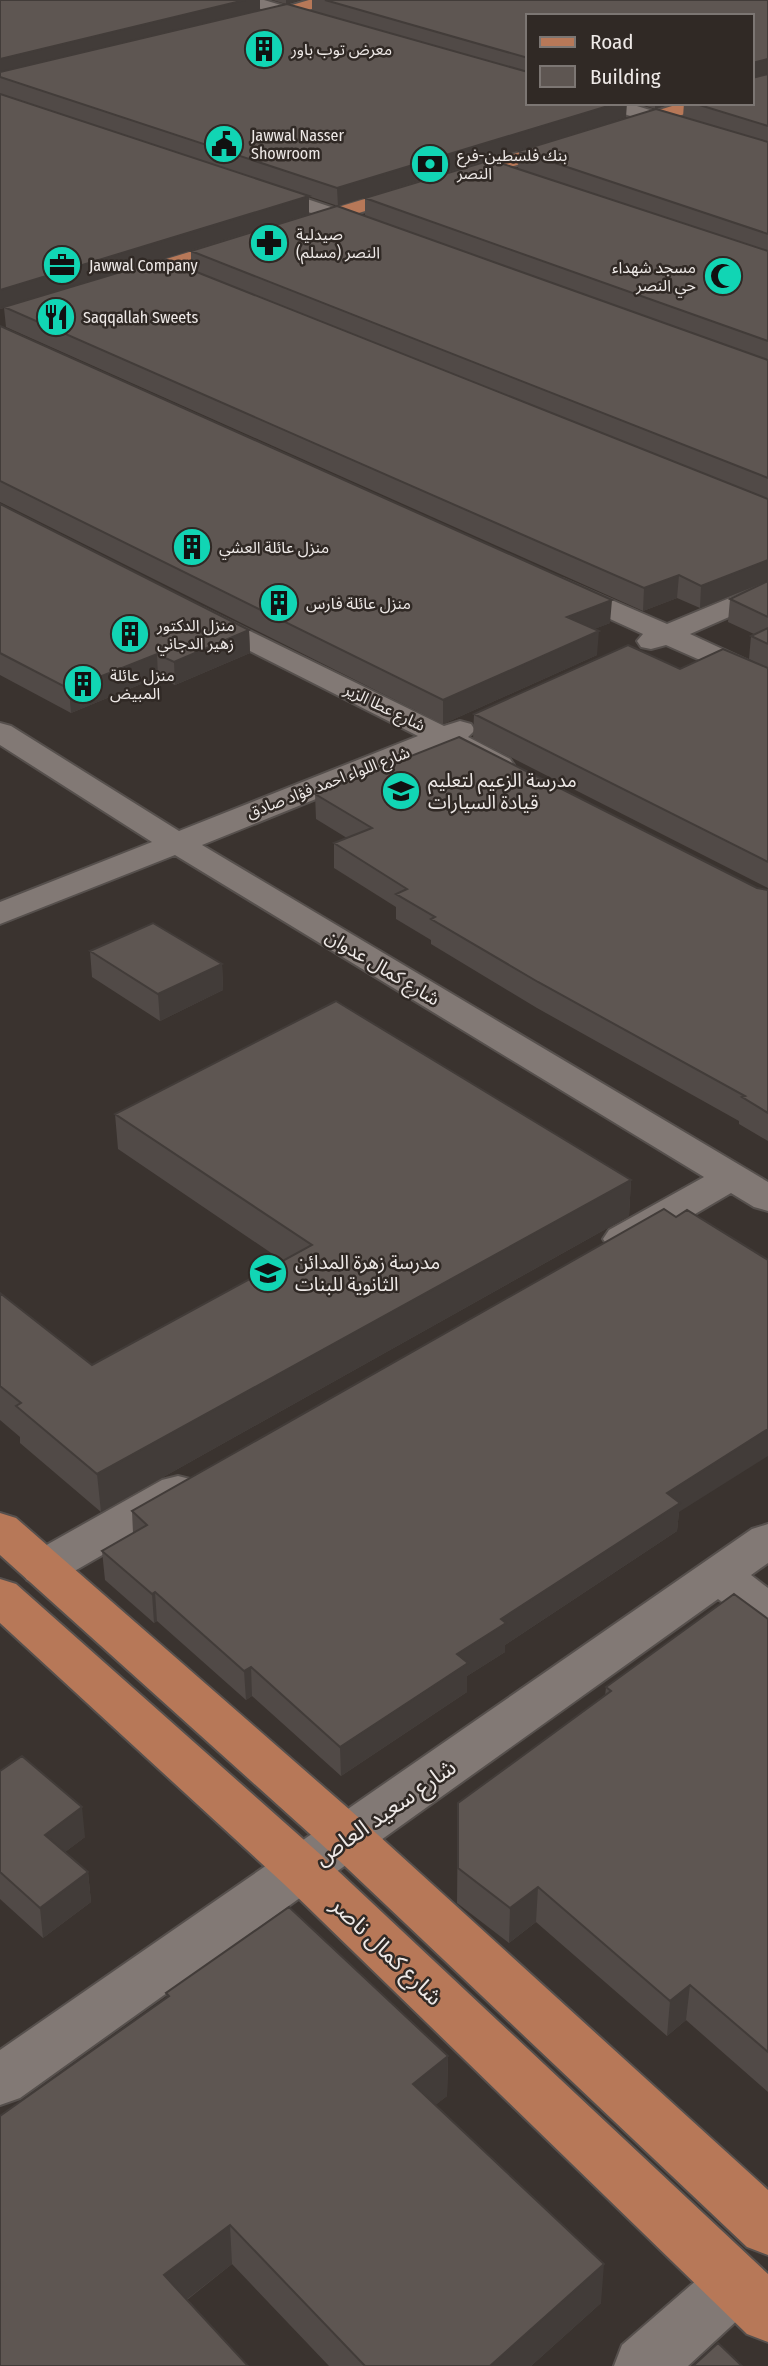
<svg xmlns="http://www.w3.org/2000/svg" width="768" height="2366" viewBox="0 0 768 2366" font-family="'Fira Sans Condensed','Noto Sans Arabic',sans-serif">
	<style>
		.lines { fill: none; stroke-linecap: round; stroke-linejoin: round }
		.minor-casing { stroke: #56504d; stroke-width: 4 }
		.major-casing { stroke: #56504d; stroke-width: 4 }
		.minor { fill: #827975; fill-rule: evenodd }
		.major { fill: #b77858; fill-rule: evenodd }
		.wall { fill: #514a47; fill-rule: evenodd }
		.shaded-wall { fill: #423c39 }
		.building { fill: #5e5652; stroke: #423c39; stroke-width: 2 }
		.labels { text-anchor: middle; stroke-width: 5; stroke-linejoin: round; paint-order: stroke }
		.far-poi-label { font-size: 16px; fill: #eee9e7; stroke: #302925; text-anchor: start }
		.far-street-label { font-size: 16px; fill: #eee9e7; stroke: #302925 }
		.poi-label { font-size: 19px; fill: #eee9e7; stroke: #302925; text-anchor: start }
		.street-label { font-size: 19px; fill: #eee9e7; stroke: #302925 }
		.near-street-label { font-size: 23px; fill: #eee9e7; stroke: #302925 }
	</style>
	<rect width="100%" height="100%" fill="#3a332f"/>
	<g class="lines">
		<g class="minor-casing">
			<path id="minor" d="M238,0h26l64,19 2,3 -8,5 -82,-24z
				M598,103h29l141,43v12l-167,-51z
				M259,183l120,40 3,4 -3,4h-14l-113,-38 -3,-4 3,-4z
				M563,579l104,45 101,-42v18l-78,34 78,36v20l-102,-45 -15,4 -10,-2 -4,-6 6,-7 -90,-41 -4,-6 4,-6z
				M203,608l241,118 16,-5 11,3 4,6 -7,7 42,22 4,6 -4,6 -11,3 -11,-3 -46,-23 -240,97 566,337v29l-14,-4 -23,-14 -94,55 -14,3 -14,-3 -6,-9 6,-9 95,-53 -529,-322 -175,69v-22l152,-60 -152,-97v-22l11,3 168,105 239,-95 -225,-114 -4,-6 4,-6z
				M178,1476l16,4 6,11 -6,11 -135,78 -16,4 -16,-4 -7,-12 7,-12 135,-76z
				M768,1524v39l-17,12 17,13v41l-16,-5 -34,-25 -698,499 -20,7v-55l752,-521z
				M735,2256l21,9 9,19 -9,19 -68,63h-74l8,-21 92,-80z"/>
		</g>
		<g class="major-casing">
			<path id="major" d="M309,0h25l-2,3 -81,24 -8,-5 2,-3z
				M682,103h29l-3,4 -402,122 -7,2 -10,-6 3,-4z
				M242,236l10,6 -3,4 -124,39 -11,-6 3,-5z
				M0,1513l16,5 350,306 402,366v65l-21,-8 -417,-395 -330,-297z
				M0,1579l16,5 305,271 447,419v68l-21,-8 -462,-449 -285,-262z"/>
		</g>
		<use href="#minor" class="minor"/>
		<use href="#major" class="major"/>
	</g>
	<path class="wall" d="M0,0h260v10l52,1v-11h456v581l-68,27 -23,-10 -34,13 -637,-284 -2,-19 -4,1zM528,16h224v87h-68l-1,14 -164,34 -1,17 -153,30v18l-56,-2 -308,-120 337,112 288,-89 -98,-14zM191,251v19l-27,-11z
		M272,0h28l-14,4z
		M637,103h35l-17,6z
		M0,326l610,297 -16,6 3,26 -154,69 -443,-222z
		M0,504l249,126 1,23 -75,32 -17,-8 -87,36 -71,-38z
		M768,581v307l-295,-150 1,-24 206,-45 81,-4 -12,-6 2,-23 3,-2 -26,-12 2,-23z
		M315,794l453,96v251l-29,-17v-3l-202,-113 -106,-64v-4l-35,-21v-12l-62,-39v-25l13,-5 -31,-19z
		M90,951l132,13 1,26 -63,31 -68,-44z
		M115,1114l516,66 -2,36 -528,296 -81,-69v-6l-20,-17v-127l92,72 191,-104 -165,-112z
		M132,1511l547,1 -2,19 -172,114v7l-38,24v16l-126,84 -89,-80 -6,4 -89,-79 -3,2 -49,-43 -3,-29 31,-18z
		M768,1619v473l-82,-72 -19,16 -131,-114 -27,21 -52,-40 1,-100 147,-107 1,-9z
		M0,1771l85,66 -20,15 23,20 3,30 -48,36 -43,-39z
		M166,1993l282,63 -1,40 -12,9 166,198 -70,63h-202l-97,-102 -45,36 -187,66 167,-368z"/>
	<path class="shaded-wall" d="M245,0h15v12l-260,63v-16z
		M286,0h14l-14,4z
		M768,59v16l-16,4v-16z
		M618,103h9l-1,14 -288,89 -1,-18z
		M655,103h17l-17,6z
		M309,196v18l-309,95v-19z
		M768,560v21l-68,27 1,-22z
		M679,575l-2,23 -34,13 1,-23z
		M612,600l-2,23 -44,17 1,-23z
		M249,630l1,23 -75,32 -1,-23z
		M599,631l-2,24 -154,69v-24z
		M157,654l1,23 -87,36 -2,-24z
		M222,964l1,26 -63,31 -2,-27z
		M631,1180l-2,36 -528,296 -4,-38z
		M768,1429v27l-89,56 -2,19 -172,114v7l-38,24v16l-126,84 -1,-29 161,-128 166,-126z
		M155,1592l2,29 -3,2 -2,-29z
		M251,1667l1,29 -6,4 -2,-29z
		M82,1807l3,30 -37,28 -3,-30z
		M88,1872l3,30 -48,36 -3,-30z
		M538,1887l-2,35 -27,21 1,-35z
		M690,1985l-4,35 -19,16 3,-35z
		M448,2056l-1,40 -35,28 1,-40z
		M230,2225l2,39 -64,50 -4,-39z
		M604,2264l-3,39 -70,63h-41z"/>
	<path class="building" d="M0,0h245l-245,59z
		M325,0h443v59l-16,4v-47h-224v42z
		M287,4l241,68v31h90l-281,85 -337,-111v-5z
		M768,74v52l-75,-23h59v-25z
		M0,94l309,102 -309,94z
		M656,109l112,33v92l-249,-83z
		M491,160l277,91v90l-403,-143z
		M337,206l431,154v118l-577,-227z
		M164,259l604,240v61l-67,26 -22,-11 -35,13 -640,-281z
		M0,326l612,274 -45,17 32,14 -156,69 -443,-219z
		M0,504l249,126 -75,32 -17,-8 -88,35 -69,-36z
		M768,581v36l-38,-18z
		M768,628v16l-17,-8z
		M628,645l52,24 43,-20 45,19v194l-294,-148z
		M459,737l298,151 11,2v223l-26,-16 3,-1 -207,-114 -107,-63 4,-2 -39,-23 11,-5 -73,-46 38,-15 -57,-34z
		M153,923l69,41 -64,30 -68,-43z
		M336,1001l295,179 -534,294 -81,-68 5,-3 -21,-17v-93l92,72 220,-120 -197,-131z
		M664,1209l12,8 11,-7 81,50v169l-101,64 13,10 -179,116 5,4 -49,31 11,9 -128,84 -89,-80 -7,4 -89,-79 -3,2 -50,-43 45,-26 -15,-14z
		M734,1594l34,25v433l-78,-67 -20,16 -132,-114 -28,21 -52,-40v-65l153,-112 -5,-4z
		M22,1756l60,51 -37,28 43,37 -48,36 -40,-36v-101z
		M289,1907l159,149 -35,28 191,180 -114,102h-125l-135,-141 -66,50 84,91h-248v-250l169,-120 -3,-3z
		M718,2343l24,23h-49z"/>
	<defs>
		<g id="building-disc" transform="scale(2.0125)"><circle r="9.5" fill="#11d5b4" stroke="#302925"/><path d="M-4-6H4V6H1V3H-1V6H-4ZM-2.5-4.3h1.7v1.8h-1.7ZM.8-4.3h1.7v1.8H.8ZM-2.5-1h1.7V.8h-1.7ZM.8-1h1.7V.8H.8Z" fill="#111"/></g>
		<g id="civic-disc" transform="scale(2.0125)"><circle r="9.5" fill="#11d5b4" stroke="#302925"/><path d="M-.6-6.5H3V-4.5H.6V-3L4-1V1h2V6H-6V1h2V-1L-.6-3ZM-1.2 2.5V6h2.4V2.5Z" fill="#111"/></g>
		<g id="bank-disc" transform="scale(2.0125)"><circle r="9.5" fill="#11d5b4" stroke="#302925"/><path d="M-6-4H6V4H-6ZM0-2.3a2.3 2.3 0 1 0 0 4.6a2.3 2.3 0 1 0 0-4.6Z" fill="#111"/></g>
		<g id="pharmacy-disc" transform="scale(2.0125)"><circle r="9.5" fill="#11d5b4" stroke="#302925"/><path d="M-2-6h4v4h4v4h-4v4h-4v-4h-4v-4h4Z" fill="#111"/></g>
		<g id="office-disc" transform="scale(2.0125)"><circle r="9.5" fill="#11d5b4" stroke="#302925"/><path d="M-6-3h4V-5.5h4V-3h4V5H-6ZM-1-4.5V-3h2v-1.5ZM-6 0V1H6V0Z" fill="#111"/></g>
		<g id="mosque-disc" transform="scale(2.0125)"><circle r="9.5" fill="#11d5b4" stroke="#302925"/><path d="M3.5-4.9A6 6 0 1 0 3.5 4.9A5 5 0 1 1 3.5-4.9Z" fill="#111"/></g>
		<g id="restaurant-disc" transform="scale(2.0125)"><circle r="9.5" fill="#11d5b4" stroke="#302925"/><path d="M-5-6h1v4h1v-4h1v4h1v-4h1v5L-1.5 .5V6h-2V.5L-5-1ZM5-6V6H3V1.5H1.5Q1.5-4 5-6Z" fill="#111"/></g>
		<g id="school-disc" transform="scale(2.0125)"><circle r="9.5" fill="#11d5b4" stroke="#302925"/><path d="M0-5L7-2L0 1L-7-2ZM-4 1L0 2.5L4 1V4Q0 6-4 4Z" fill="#111"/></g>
	</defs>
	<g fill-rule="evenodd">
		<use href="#building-disc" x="264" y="49"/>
		<use href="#civic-disc" x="224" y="144"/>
		<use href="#bank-disc" x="430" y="164"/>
		<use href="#pharmacy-disc" x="269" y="243"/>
		<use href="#office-disc" x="62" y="265"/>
		<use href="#mosque-disc" x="723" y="276"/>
		<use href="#restaurant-disc" x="56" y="317"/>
		<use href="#building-disc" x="192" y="547"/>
		<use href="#building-disc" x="279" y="603"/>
		<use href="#building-disc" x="130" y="634"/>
		<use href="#building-disc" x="83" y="684"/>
		<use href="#school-disc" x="401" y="791"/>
		<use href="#school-disc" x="268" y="1273"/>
	</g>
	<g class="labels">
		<g class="far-poi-label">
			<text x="291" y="55">معرض توب باور</text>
			<text x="251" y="141">Jawwal Nasser<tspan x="251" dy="18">Showroom</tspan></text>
			<text x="457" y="161">بنك فلسطين-فرع<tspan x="457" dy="18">النصر</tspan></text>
			<text x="296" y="240">صيدلية<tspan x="296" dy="18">النصر (مسلم)</tspan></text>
			<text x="89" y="271">Jawwal Company</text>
			<text x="696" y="273" text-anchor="end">مسجد شهداء<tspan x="696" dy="18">حي النصر</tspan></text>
			<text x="83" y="323">Saqqallah Sweets</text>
			<text x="219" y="553">منزل عائلة العشي</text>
			<text x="306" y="609">منزل عائلة فارس</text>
			<text x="157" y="631">منزل الدكتور<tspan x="157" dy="18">زهير الدجاني</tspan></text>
			<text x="110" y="681">منزل عائلة<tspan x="110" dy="18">المبيض</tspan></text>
		</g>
		<g class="far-street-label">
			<text transform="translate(385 707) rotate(26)" y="6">شارع عطا الزير</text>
			<text transform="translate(328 782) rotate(-21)" y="6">شارع اللواء احمد فؤاد صادق</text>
		</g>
		<g class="poi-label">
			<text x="428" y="787">مدرسة الزعيم لتعليم<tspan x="428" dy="22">قيادة السيارات</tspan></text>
			<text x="295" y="1269">مدرسة زهرة المدائن<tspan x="295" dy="22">الثانوية للبنات</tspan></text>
		</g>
		<g class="street-label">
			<text transform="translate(383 967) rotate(31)" y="7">شارع كمال عدوان</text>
		</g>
		<g class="near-street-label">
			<text transform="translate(385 1812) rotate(-35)" y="8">شارع سعيد العاص</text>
			<text transform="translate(387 1951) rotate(44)" y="8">شارع كمال ناصر</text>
		</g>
	</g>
	<rect x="526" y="14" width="228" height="91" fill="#302925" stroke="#7c7673" stroke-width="2"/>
	<rect x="540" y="37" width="35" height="10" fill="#b77858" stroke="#7c7673" stroke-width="2"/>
	<text x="590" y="49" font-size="21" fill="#eee9e7">Road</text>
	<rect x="540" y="66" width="35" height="21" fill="#5e5652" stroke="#7c7673" stroke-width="2"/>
	<text x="590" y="84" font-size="21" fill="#eee9e7">Building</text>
</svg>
